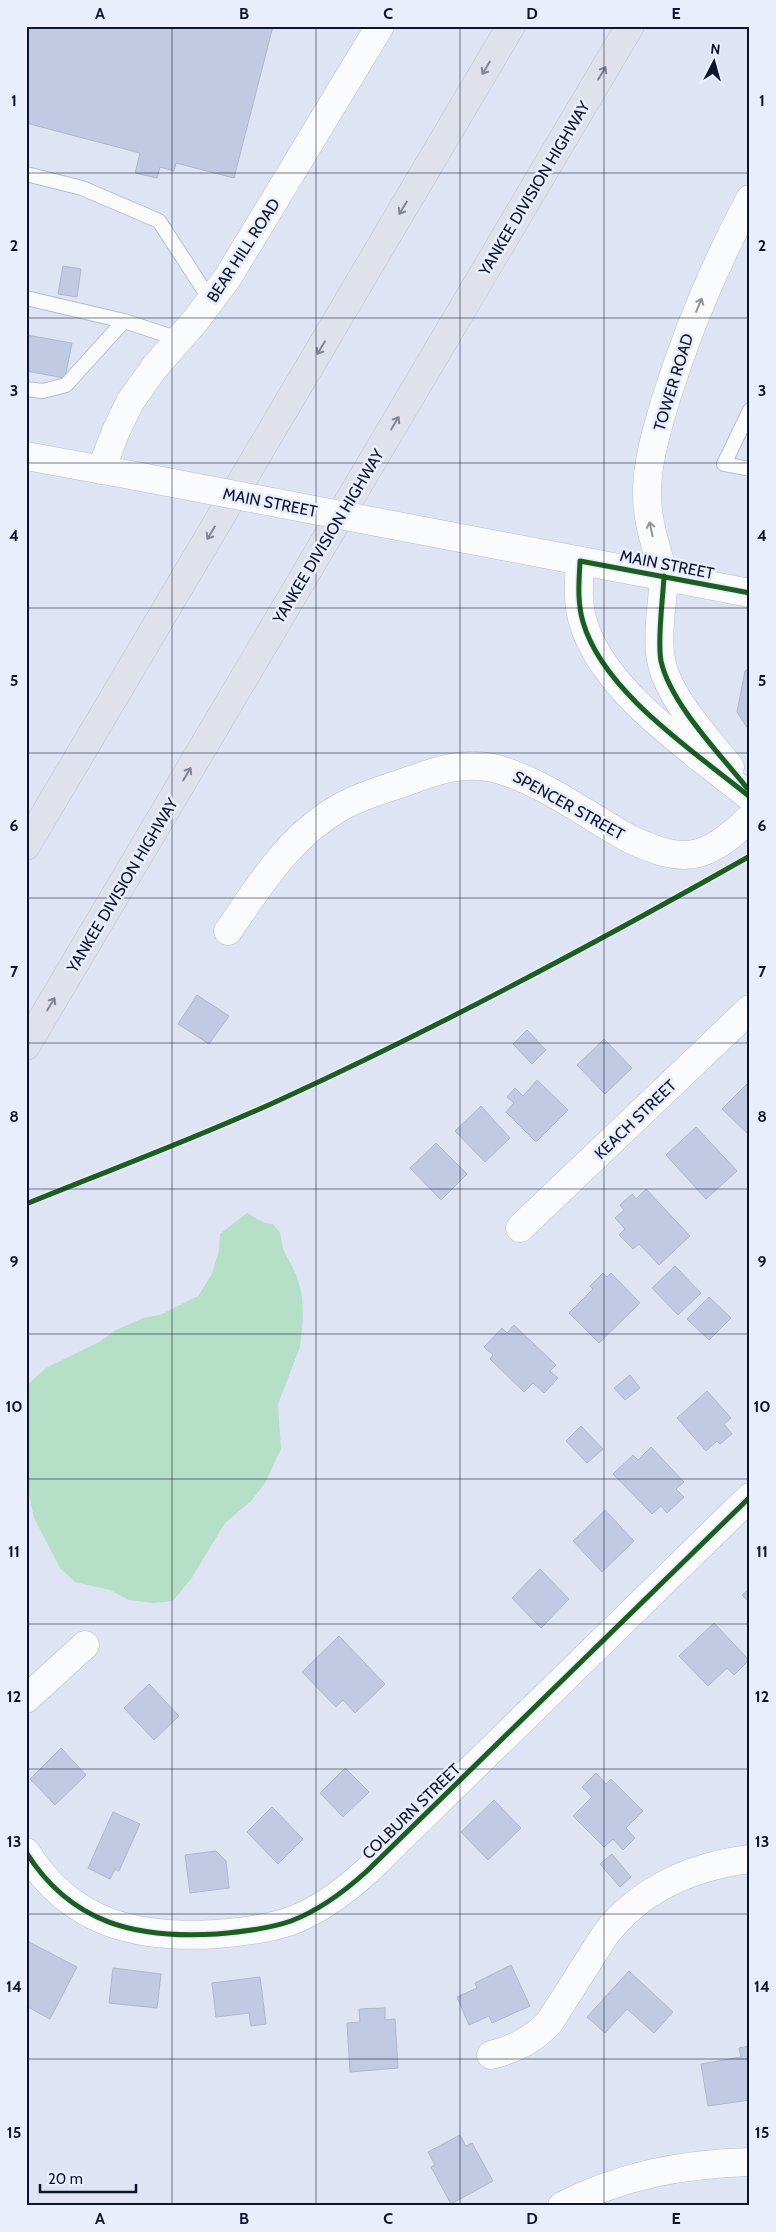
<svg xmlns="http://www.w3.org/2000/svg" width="776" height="2232" viewBox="0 0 776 2232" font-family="Cabin,sans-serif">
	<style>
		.green { fill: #b5dfc7 }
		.building { fill: #c2c9e2; stroke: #b1b7cb }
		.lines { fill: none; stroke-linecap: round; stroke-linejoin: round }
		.service-casing { stroke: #b7bdd1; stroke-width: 16 }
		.minor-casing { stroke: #b7bdd1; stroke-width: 29 }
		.tertiary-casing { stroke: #b7bdd1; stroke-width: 29 }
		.secondary-casing { stroke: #b7bdd1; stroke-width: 29 }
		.motorway-casing { stroke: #bfc2cd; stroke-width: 29 }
		.service { stroke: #fafbfd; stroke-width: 14 }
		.minor { stroke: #fafbfd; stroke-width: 28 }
		.tertiary { stroke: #fafbfd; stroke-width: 28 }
		.secondary { stroke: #fafbfd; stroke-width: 28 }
		.motorway { stroke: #dfe2ec; stroke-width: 28 }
		.secondary-bridge-casing { stroke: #b7bdd1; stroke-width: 29; stroke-linecap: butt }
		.secondary-bridge { stroke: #fafbfd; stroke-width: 28 }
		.cycleway-casing { stroke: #e9eefc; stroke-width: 8 }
		.cycleway { stroke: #1b5e20; stroke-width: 5 }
		.oneway { stroke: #808596 }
		.oneway2 { stroke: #8f939f }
		.grid { fill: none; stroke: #0d142d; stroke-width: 1; stroke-opacity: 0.55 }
		.labels { text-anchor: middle; stroke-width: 5; stroke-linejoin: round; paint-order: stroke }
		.street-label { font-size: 16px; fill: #0d142d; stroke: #e9eefc }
		.neatline { fill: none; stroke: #0d142d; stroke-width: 2 }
		.grid-label { font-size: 16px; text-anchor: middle; font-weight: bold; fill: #0d142d }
	</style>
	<rect width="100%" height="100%" fill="#dfe4f4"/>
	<path class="green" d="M247,1213l18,10 8,1 7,9 3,16 13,25 6,21 1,24 -3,28 -22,57 3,45 -16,34 -14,18 -26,22 -34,56 -18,22 -20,2 -24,-3 -19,-10 -35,-8 -15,-14 -26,-50 -8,-38v-94l20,-18 55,-27 13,-10 29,-13 17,-3 38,-19 14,-22 7,-24 1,-16z"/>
	<path class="building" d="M26,26h247l-39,152 -58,-15 -2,8 -14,-4 -3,11 -22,-5 5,-20 -114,-30z
		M63,266l18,3 -4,28 -19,-3z
		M26,335l46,8 -7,35 -39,-7z
		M750,668v64l-13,-20 8,-41z
		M197,995l32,21 -20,28 -31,-20z
		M527,1030l19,20 -14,14 -19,-20z
		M604,1039l28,29 -27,26 -28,-29z
		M537,1080l31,30 -32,32 -30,-30 8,-9 -7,-6 8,-9 8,8z
		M750,1081v55l-28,-27z
		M481,1106l29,32 -25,24 -30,-31z
		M696,1127l41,44 -31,28 -40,-44z
		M436,1143l31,31 -26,26 -31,-32z
		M646,1189l44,47 -31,29 -20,-21 -6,5 -14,-14 6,-6 -10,-11 9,-8 -4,-5 12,-11 4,5z
		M675,1266l26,27 -23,22 -26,-27z
		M603,1273l4,4 4,-4 29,30 -41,40 -30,-30 24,-24 -3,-3z
		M709,1297l22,21 -22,22 -22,-21z
		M514,1325l42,40 -6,6 8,7 -14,15 -11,-10 -9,9 -34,-33 3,-4 -9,-8 18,-19 5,5z
		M630,1375l10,13 -15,12 -11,-12z
		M707,1391l24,27 -7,6 8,10 -12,10 -3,-3 -11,10 -29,-33z
		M581,1426l22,23 -16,14 -21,-22z
		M651,1447l33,35 -8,7 8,8 -17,16 -6,-7 -9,8 -39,-40 20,-19 5,5z
		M605,1510l29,31 -32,31 -29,-31z
		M540,1569l29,30 -28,29 -29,-30z
		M750,1588v15l-8,-8z
		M714,1623l35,37 -15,15 -7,-7 -19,18 -29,-30z
		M339,1636l46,48 -30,29 -12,-13 -7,7 -34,-35z
		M149,1684l30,32 -25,24 -30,-32z
		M61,1748l25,27 -31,30 -25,-26z
		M345,1768l24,24 -26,25 -23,-24z
		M596,1773l10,11 5,-5 32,32 -17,17 9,10 -12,12 -10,-11 -9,8 -31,-31 19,-19 -10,-10z
		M494,1800l27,28 -33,32 -27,-28z
		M272,1807l31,32 -25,25 -31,-32z
		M113,1812l27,12 -21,47 -4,-2 -5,10 -22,-11z
		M216,1851l10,10 3,27 -39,5 -5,-38z
		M612,1854l19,23 -11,10 -20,-23z
		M29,1942l48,25 -27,52 -24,-13v-59z
		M511,1965l19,41 -38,17 -3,-7 -20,9 -12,-28 20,-9 -2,-5z
		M113,1968l48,6 -4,34 -48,-5z
		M629,1971l44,41 -19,21 -27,-24 -22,24 -18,-16z
		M260,1977l6,47 -15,2 -2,-13 -33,4 -4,-34z
		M385,2008v12l10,-1 3,49 -48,4 -3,-49 13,-1 -1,-13z
		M750,2046l-1,54 -41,6 -7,-42 40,-7 -2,-9z
		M460,2135l6,11 6,-3 21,38 -42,23 -20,-37 4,-2 -7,-13z"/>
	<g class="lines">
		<g class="service-casing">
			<path id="service" d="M26,174l56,14 77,33 52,80
				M26,298l98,23
				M26,389l17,2 23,-6 58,-64 55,18
				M750,410l-26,54 26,5"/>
		</g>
		<g class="minor-casing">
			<path id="minor" d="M664,576c-7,-26 -16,-51 -17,-78 -1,-32 9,-65 18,-96 22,-71 50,-138 85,-203
				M228,931c32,-46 62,-96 113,-124 20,-12 45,-18 67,-26 27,-10 56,-20 85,-13 46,11 95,48 137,71 55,26 76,21 120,-21
				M520,1228l230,-219
				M26,1699l59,-54
				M26,1852c45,72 111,87 191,82 25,-2 51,-5 74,-13 29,-11 54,-30 76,-50l383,-374
				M491,2055c24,-6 41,-15 58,-32l56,-88c35,-46 88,-69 145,-76
				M562,2206c60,-31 121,-42 188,-44"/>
		</g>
		<g class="tertiary-casing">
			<path id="tertiary" d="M101,470l15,-39 14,-29 24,-34 41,-47 33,-44 152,-251
				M580,561c-1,20 -3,41 3,61 20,70 112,130 167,175
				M664,576c-1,24 -7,54 -4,77 4,41 45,83 70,114"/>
		</g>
		<g class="secondary-casing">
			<path id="secondary" d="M26,456l110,20
				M450,536l300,57"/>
		</g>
		<g class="motorway-casing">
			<path id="motorway" d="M26,846l485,-820
				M26,1046l604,-1020"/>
		</g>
		<use href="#service" class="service"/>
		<use href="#minor" class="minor"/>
		<use href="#tertiary" class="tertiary"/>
		<use href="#secondary" class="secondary"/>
		<use href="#motorway" class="motorway"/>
		<g class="secondary-bridge-casing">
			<path id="secondary-bridge" d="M136,476l314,60"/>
		</g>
		<use href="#secondary-bridge" class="secondary-bridge"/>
		<g class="cycleway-casing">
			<path id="cycleway" d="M664,576c-1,23 -7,64 -3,85 9,42 59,93 86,127
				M750,593l-170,-32c-1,20 -3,41 3,61 20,70 112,130 167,175
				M26,1204c86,-35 174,-67 258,-106 159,-73 314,-156 466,-242
				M26,1852c45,72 111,87 191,82 25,-2 51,-5 74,-13 29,-11 54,-30 76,-50l383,-374"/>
		</g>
		<use href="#cycleway" class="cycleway"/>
	</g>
	<defs><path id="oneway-shaft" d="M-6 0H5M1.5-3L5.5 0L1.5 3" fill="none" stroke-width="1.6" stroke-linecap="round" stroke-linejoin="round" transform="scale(1.25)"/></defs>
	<g class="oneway">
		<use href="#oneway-shaft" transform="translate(486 68) rotate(121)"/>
		<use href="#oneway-shaft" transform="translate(602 73) rotate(-59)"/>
		<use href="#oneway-shaft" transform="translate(403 208) rotate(121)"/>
		<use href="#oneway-shaft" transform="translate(321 348) rotate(121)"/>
		<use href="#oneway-shaft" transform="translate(395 423) rotate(-59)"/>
		<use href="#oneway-shaft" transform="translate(211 533) rotate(121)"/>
		<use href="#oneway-shaft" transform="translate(187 774) rotate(-59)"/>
		<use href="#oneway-shaft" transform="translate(51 1004) rotate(-59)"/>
	</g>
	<g class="oneway2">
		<use href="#oneway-shaft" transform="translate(699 305) rotate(-67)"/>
		<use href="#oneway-shaft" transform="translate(651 529) rotate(-102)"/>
	</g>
	<path class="grid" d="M172,26v2180M316,26v2180M460,26v2180M604,26v2180M26,173h724M26,318h724M26,463h724M26,608h724M26,753h724M26,898h724M26,1043h724M26,1189h724M26,1334h724M26,1479h724M26,1624h724M26,1769h724M26,1914h724M26,2059h724"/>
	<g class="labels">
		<g class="street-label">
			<text transform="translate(534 188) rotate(-59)" y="6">YANKEE DIVISION HIGHWAY</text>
			<text transform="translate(243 250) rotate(-57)" y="6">BEAR HILL ROAD</text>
			<text transform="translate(673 382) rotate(-73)" y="6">TOWER ROAD</text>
			<text transform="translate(270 502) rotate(11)" y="6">MAIN STREET</text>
			<text transform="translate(328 536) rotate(-59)" y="6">YANKEE DIVISION HIGHWAY</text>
			<text transform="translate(667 564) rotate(11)" y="6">MAIN STREET</text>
			<text transform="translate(569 805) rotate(29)" y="6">SPENCER STREET</text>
			<text transform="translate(122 885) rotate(-59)" y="6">YANKEE DIVISION HIGHWAY</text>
			<text transform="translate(635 1119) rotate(-44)" y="6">KEACH STREET</text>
			<text transform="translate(411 1811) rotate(-44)" y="6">COLBURN STREET</text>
		</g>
	</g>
	<rect width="776" height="2232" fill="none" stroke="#e9eefc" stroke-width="55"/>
	<g transform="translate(714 62) rotate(6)" stroke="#e9eefc" stroke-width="4" paint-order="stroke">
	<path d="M0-4L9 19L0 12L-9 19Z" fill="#0d142d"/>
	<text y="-8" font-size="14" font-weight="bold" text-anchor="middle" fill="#0d142d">N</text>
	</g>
	<path d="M40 2184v8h96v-8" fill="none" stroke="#0d142d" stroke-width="2.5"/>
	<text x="48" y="2184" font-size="15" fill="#0d142d" stroke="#e9eefc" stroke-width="4" paint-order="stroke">20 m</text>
	<rect x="28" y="28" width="720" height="2176" class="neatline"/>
	<g class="grid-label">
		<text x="100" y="19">A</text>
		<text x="244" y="19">B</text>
		<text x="388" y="19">C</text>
		<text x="532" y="19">D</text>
		<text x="676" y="19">E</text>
		<text x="14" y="106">1</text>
		<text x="762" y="106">1</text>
		<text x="14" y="251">2</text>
		<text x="762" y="251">2</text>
		<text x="14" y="396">3</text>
		<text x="762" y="396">3</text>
		<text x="14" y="541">4</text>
		<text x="762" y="541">4</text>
		<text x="14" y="686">5</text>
		<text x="762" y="686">5</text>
		<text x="14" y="831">6</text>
		<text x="762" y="831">6</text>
		<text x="14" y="977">7</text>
		<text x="762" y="977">7</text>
		<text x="14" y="1122">8</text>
		<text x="762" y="1122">8</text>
		<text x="14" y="1267">9</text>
		<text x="762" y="1267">9</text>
		<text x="14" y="1412">10</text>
		<text x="762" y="1412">10</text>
		<text x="14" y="1557">11</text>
		<text x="762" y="1557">11</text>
		<text x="14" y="1702">12</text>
		<text x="762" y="1702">12</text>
		<text x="14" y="1847">13</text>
		<text x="762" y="1847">13</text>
		<text x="14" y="1992">14</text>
		<text x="762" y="1992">14</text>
		<text x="14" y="2138">15</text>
		<text x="762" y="2138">15</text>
		<text x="100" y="2224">A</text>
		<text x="244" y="2224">B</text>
		<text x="388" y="2224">C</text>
		<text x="532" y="2224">D</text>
		<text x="676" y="2224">E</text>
	</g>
</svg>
